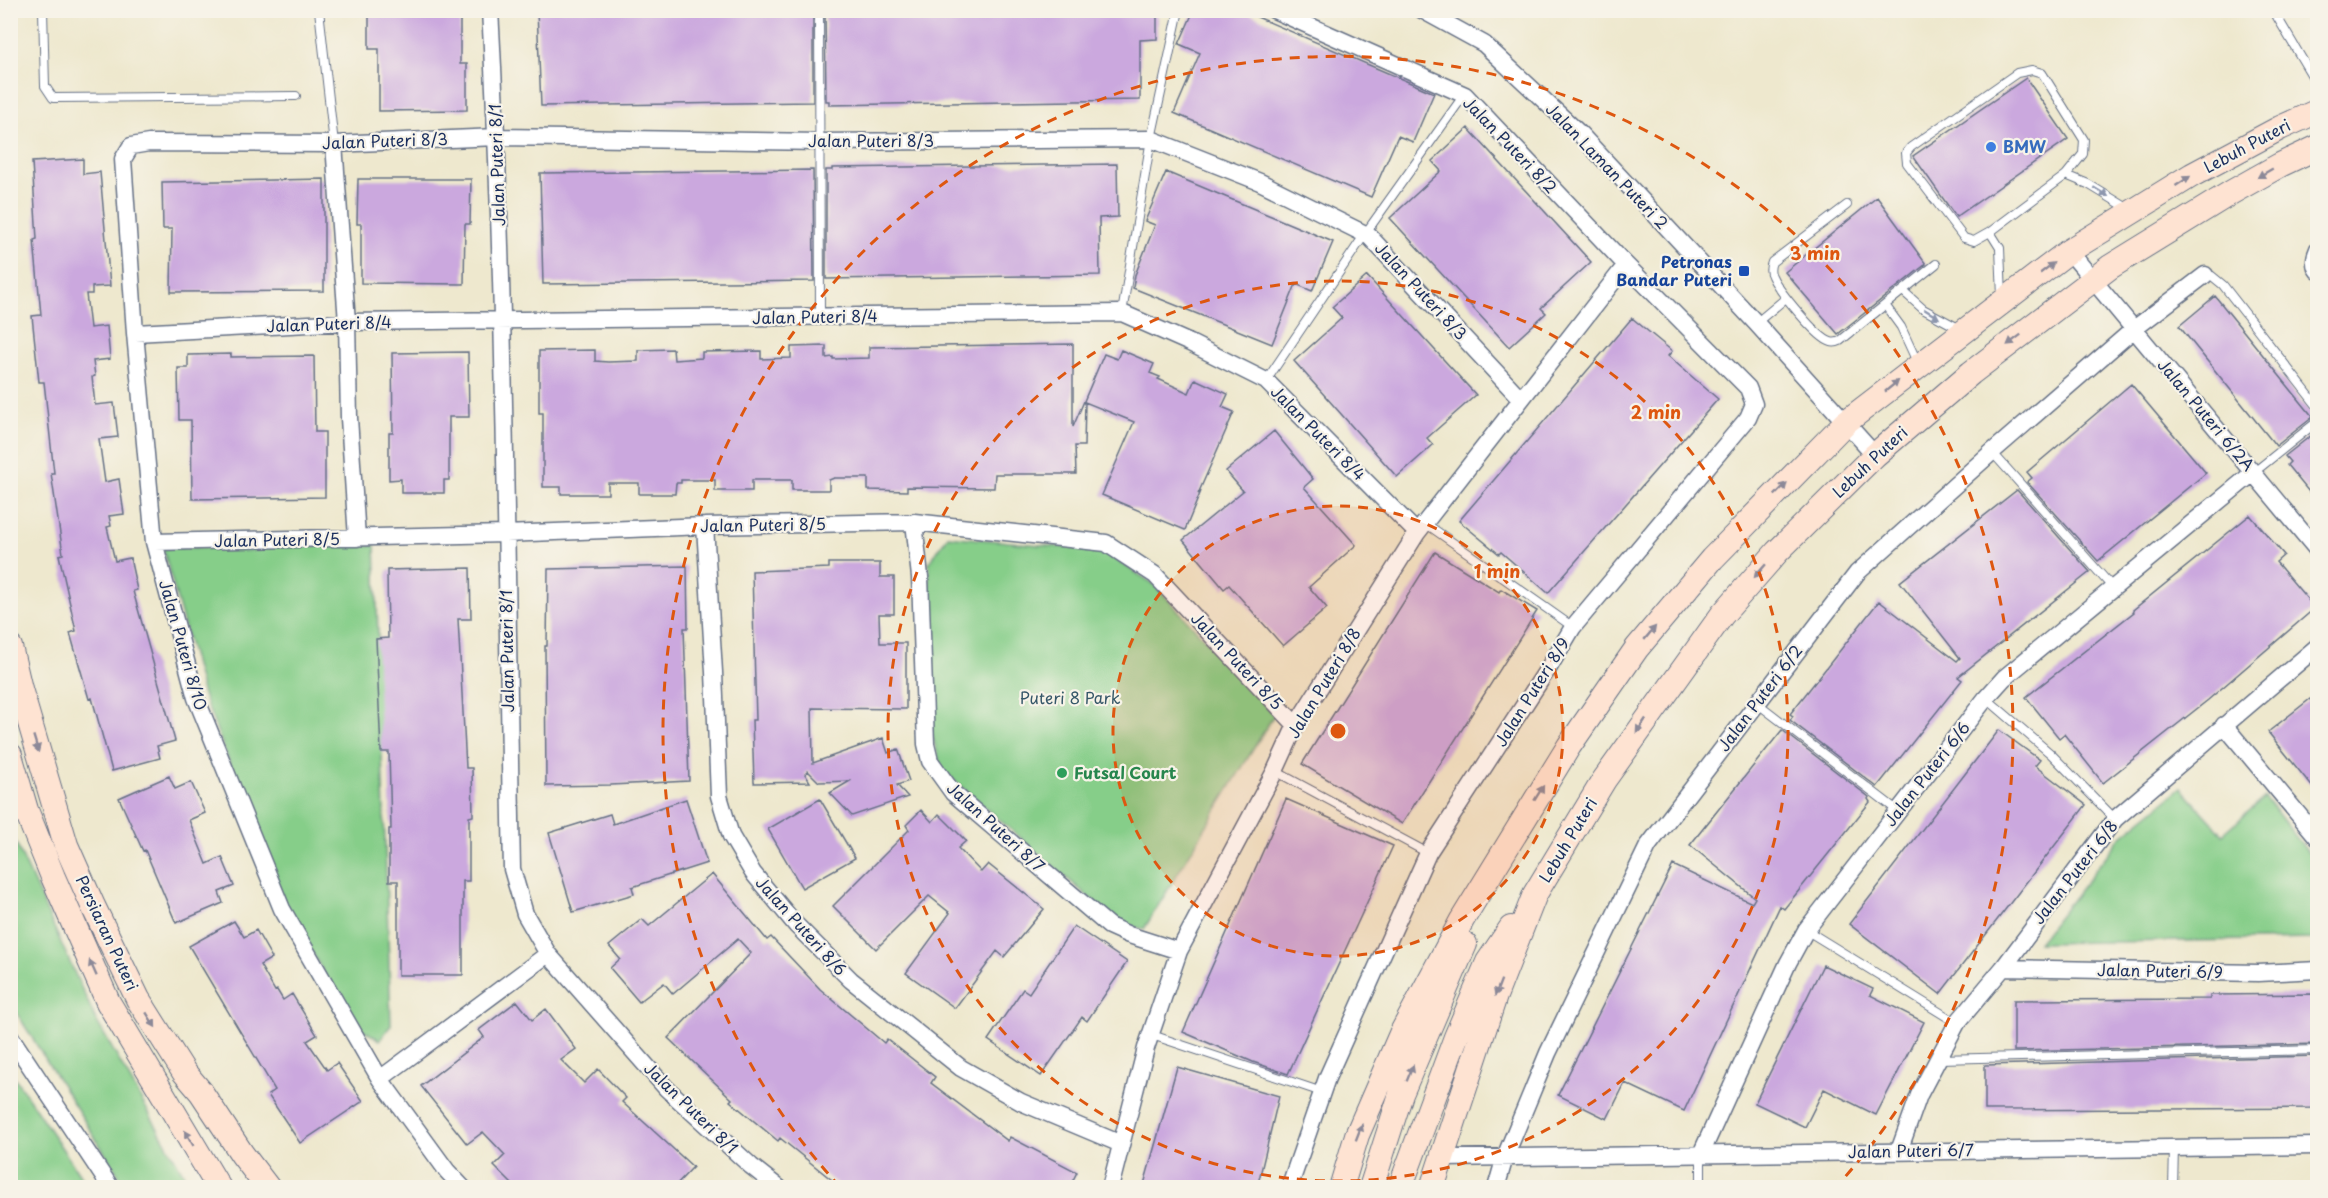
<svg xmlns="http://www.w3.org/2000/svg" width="2328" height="1198" viewBox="0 0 2328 1198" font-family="'Playpen Sans',sans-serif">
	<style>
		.green { fill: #86ce89; stroke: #507e74; stroke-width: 1.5 }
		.building { fill: #cba8de }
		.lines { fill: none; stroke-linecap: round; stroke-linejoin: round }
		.service-casing { stroke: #657085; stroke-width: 10 }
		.minor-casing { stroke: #657085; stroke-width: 19 }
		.secondary-casing { stroke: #657085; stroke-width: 26 }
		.service { stroke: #fff; stroke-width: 8 }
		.minor { stroke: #fff; stroke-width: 16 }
		.secondary { stroke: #fee3d2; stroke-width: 24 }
		.oneway { fill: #8c8998 }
		.oneway2 { fill: #8d97ae }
		.ring { fill: none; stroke: #de5710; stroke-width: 3; stroke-dasharray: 10 8 }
		.shop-dot { fill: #3f7fe0; stroke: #f7f3e8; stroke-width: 2 }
		.transit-dot { fill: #1a4fb4; stroke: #f7f3e8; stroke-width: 2 }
		.leisure-dot { fill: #2e9e5b; stroke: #f7f3e8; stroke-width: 2 }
		.labels { text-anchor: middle; stroke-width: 4.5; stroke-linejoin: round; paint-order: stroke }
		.street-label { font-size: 16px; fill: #1b2f5e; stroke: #f7f3e8 }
		.shop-label { font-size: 16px; font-weight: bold; fill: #366cbe; stroke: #f7f3e8; text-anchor: start }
		.transit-label { font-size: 16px; font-weight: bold; fill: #164399; stroke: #f7f3e8; text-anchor: end }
		.park-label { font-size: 16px; fill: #365769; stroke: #f7f3e8 }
		.leisure-label { font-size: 16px; font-weight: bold; fill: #27864d; stroke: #f7f3e8; text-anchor: start }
		.centre { fill: #de5710; stroke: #f7f3e8; stroke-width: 3 }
		.ring-label { font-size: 18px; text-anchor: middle; font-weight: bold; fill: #de5710; stroke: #f7f3e8; stroke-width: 4.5; stroke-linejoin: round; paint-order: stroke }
	</style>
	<rect width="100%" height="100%" fill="#f7f3e8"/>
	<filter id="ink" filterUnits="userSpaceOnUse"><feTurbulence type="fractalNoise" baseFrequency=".0167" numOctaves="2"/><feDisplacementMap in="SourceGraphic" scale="12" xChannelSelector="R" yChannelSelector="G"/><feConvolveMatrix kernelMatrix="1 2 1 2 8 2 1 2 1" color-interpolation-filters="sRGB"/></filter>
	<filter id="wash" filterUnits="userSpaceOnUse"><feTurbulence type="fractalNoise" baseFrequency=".008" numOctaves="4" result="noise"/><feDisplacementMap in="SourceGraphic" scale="24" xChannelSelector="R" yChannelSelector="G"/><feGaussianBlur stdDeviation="1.35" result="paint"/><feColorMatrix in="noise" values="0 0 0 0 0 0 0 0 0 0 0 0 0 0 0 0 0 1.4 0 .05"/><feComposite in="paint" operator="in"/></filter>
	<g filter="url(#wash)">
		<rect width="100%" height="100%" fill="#eee8ce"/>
		<path class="green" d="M948,536l154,15 52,33 120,131 -130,214 -23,-4 -179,-155 -10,-35 -3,-172z
			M375,545l16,480 -11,15 -27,-16 -68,-119 -82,-210 -40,-147z
			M2181,788l42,46 42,-37 52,67v75l-279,4 83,-106z
			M10,830l86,190 95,167h-65l-115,-183z
			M11,1072l77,115h-77z"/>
		<g id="blocks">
			<path class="building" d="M369,10h91v54h7v46l-88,1v-62h-10z
				M537,10h276v92l-272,4z
				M825,10h332v29l-17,1v60l-311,5v-4h-3z
				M1194,10h47l193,83 -21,49 -15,-6 -27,61 -197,-84 26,-60 -21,-9z
				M2026,78l42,61 -112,78 -43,-61z
				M1468,128l123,134 -50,46 5,5 -37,34 -119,-129 51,-47 -9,-10z
				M83,159v15l17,-2 10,114 -18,1v7h-6l4,34 17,-2 3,33 -17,2 2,15 -3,1 3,28 19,-2 4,34 -19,2 6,43 14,-3 5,35 -15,2 2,10 -4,1 8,34 15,-3 7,32 -4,1 42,150 -18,5 3,12 -48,13 -20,-73 -3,1 -19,-66 6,-2 -17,-76 4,-1 -12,-81h3l-10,-91h-5l-7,-66 9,-1 -7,-75 3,-1 -5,-77z
				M1117,164l1,53 -19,1 1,57 -274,4v-109h6v-2z
				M813,170l1,111 -271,3 -3,-111z
				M1166,172l167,70 -21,49 -16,-7 -24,60 -139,-56 2,-13 20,-50 -10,-4z
				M324,179v112l-153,1 1,-63h-9l-1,-47z
				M358,179h113l-1,45h-5l-1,60 -103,-1v-59h-4z
				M1877,197l49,67 -88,70 -53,-62z
				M1367,276l109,119 -49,43 6,7 -36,32 -103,-116 48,-43 -10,-11z
				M2215,296l98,121 -37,29 -97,-120z
				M1632,318l40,33 -4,5 50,43 -170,194 -47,-41 -2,2 -40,-33z
				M1073,344v83l31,-73 13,5 4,-9 33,14 -4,9 10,4 -2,2 31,14 6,-14 33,15 -6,13 12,5 -36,82 3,-3 -16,39 -83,-35 32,-73 -49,-20 -1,44h-9l1,28h-81l-1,14 -87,-1v4l-39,-1v-12h-34l-5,2v10h-37v-10h-40v11h-37v-11h-34v3h-5l-1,11h-36v-11h-31v11h-47v-7h-18v-74h-4v-62l56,-1v11l13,1 30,-1v-11l35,-1 1,11 28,-2v-6l59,-1v8l30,-1v-11l35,-1v12l7,-1v2l36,-1v-11z
				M468,352l1,65h-20v63h-5v13h-43v-14l-12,1v-47h4l-1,-80z
				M231,354v3l83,-1 1,76h10v65l-133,2 -1,-79h-12l-1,-52h10v-13z
				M2131,384l75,89 -108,88 -71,-79 5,-4 -5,-6z
				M2318,430v73l-31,-38 3,-3 -5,-6z
				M1274,431l39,48 -9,8 52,58 -47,42 18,21 -44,38 -54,-61 -5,4 -41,-49 60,-49 -17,-20z
				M2017,490l73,82 -132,105 4,3 -85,107 -87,-67 3,-4 -3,-2 89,-113 78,60 3,-3 -60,-76z
				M2250,515l34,40 -8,7 39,46 -107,92 -105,83 -39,-49 -5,4 -33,-41 108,-85 -1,-2z
				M1435,552l64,40 2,-3 36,22 -135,213 -100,-60z
				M829,563h51v14h14v37h-15l1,29h26v66l-94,-1 1,55 70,-25 5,15 10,-4 11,32 -12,4 11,12 -56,19 -22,-23 20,-12 -31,1 -11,-11 -3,3 5,8 -56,1 -2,-63h4l-4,-149 77,-3z
				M687,566l1,62h-4l5,153 -78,4 -65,1 -1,-140h2l1,-77z
				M470,568l1,51h-13l8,149h6l1,48 -4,1v64h-6v94h-65v-94h-9v-52h2l-2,-77h-8l-5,-113 12,-1 -1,-68z
				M2310,699l8,9v86l-50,-62z
				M1782,730l87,67 -1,2 2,3 -86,107 -4,-3 -96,205 -59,-28 -18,36 -49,-24 115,-230 79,38 3,-5 -65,-53z
				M1999,730l41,30 -5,6 51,39 -146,189 -91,-70z
				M169,776l6,13 16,-7 14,31 -16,7 18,44 15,-7 12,29 -15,6 4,11 -47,20 -31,-73 -2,1 -24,-53z
				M686,799l21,64 -75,24 2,7 -61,18 -24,-79 61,-19 3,10z
				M820,799l35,59 -53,30 -34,-59z
				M1286,799l107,47 -105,228 -35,-12 -70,-30z
				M921,810l11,12 7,-8 27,27 -8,7 23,24 7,-8 56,45 -40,48 -7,-6 -42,57 -49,-35 44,-60 -21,-17 -53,53 -43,-43 76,-76 -3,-5z
				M712,874l55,66 4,-3 49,52 64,54 3,-4 48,38 -4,6 77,58 2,-4 67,35 -8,16h-227l-62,-50 -2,3 -48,-40 2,-2 -64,-61 83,-85 -13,-14 -65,55 -9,-11 -25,19 -29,-34 10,-9 -11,-13 33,-27 7,7z
				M234,921l10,16 12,-7 16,28 -12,7 15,26 2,-1 6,10 9,-6 25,41 -10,6 20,29 10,-7 26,38 -63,42 -32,-48 7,-5 -86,-144z
				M1074,926l53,36 -40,59 -5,-4 -41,59 -53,-36 35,-51 6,4z
				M1823,965l50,24 -3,6 54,27 -48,93 -52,-26 -19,38 -50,-24z
				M2318,994v50l-304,7v-51l196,-1v-4z
				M517,1001l15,19 14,-11 30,40 -15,11 23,23 14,-14 28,29 -4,4 71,65 -20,21h-157l-22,-22 11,-11 -22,-23 -16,12 -46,-58 63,-49 -5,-7z
				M2318,1056v52l-333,2v-45z
				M1177,1067l102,29 -22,92h-114z"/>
		</g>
	</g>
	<g filter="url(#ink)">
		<use href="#blocks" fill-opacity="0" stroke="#657085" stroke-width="1.5"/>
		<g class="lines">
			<g class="service-casing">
				<path id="service" d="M43,10l2,76 8,12 243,-2
					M319,10l15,134
					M819,10l1,307
					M2273,10l45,76
					M2032,70l10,3 42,67 -1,14 -17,21 -76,57 -16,9 -10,-3 -57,-75 -1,-10 5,-6 106,-74z
					M2066,175l22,9 41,25
					M1847,205l-75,57c-2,5 -3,9 0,14 6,14 45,62 59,66 3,1 7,0 9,-1l96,-77
					M1990,232l10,16 2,49
					M2205,275l7,1 11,9 95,122
					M1903,291l20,18 39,21
					M1885,305l16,22 17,37
					M1122,313l29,-174 28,-129
					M1756,323l30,-25
					M1266,381l99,-147 99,-139
					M1992,452l121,136
					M2253,473l65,-52
					M1425,523l148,104
					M2317,695h1
					M1986,698l65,56 64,65
					M1757,703l141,108
					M1275,771l153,82
					M1806,930l151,93
					M1152,1035l170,57
					M1939,1059l379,-9
					M1701,1154v34
					M2173,1188l1,-40"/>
			</g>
			<g class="minor-casing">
				<path id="minor" d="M490,10c16,286 16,573 22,859l13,45 23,40 118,134 85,78 28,22
					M1274,10l191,85 161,170 122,123 6,16 -6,14 -175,209 -22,37 -123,189 -101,225 -38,110
					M1422,10l62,34 96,90 176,189 119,132
					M334,144l13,178 2,96 8,120
					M2318,249c-3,6 -5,16 0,22
					M2069,251l249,300
					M135,333l212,-11 775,-9 68,30 76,38 151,152
					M914,522l6,55 6,167 4,17 23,32 156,133 20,9 50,16
					M705,526l9,146 5,124 12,40 22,37 43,52 55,55 110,88 60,34 100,42
					M154,542l351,-8 200,-8 209,-4 192,21 49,32 141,150
					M2224,725l94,113
					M2003,968l255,5 60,-3
					M10,1036l101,152
					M380,1079l168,-125
					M1899,1151l20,-56 38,-72 46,-55 112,-149 203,-173
					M1701,1154l87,-191 18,-33 180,-232 18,-20 249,-205
					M1442,1158l876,-12
					M463,1188l-16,-17 -67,-92 -98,-170 -86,-211 -42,-156 -19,-209 -12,-174 8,-13 18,-3 185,1 163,-7 323,5 331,-3 109,43 109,54 151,162
					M1110,1188l36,-140 33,-97 96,-180 21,-46 121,-192 209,-268
					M1496,1188l9,-31 43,-104 100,-207 209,-273 135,-121 142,-123 71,-54"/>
			</g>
			<g class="secondary-casing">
				<path id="secondary" d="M10,647l10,42 46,156 27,61 45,93 46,73 17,20 41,62 26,34
					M10,755l16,55 27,67 55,125 111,186
					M1341,1188l16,-53 44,-101 61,-114 107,-174 68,-98 75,-89 134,-137 223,-171 123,-76 88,-47 38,-17
					M1371,1188l30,-94 64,-150
					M1400,1188l56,-151 32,-75 23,-34
					M1432,1188l63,-192 40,-102 69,-114 118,-165 55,-63 98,-97 96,-82 139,-106 122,-75 48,-27 38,-18"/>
			</g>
			<use href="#service" class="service"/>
			<use href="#minor" class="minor"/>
			<use href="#secondary" class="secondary"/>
		</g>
		<defs><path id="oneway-solid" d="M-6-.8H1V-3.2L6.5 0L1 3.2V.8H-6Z" transform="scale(1.5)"/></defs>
		<g class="oneway">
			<use href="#oneway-solid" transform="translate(2265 173) rotate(150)"/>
			<use href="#oneway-solid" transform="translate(2183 181) rotate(-33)"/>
			<use href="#oneway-solid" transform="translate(2047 268) rotate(-38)"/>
			<use href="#oneway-solid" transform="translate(2014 340) rotate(143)"/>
			<use href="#oneway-solid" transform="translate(1892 386) rotate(-39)"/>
			<use href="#oneway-solid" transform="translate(1781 489) rotate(-46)"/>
			<use href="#oneway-solid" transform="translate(1760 571) rotate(131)"/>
			<use href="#oneway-solid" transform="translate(1650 633) rotate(-50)"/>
			<use href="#oneway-solid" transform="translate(1641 726) rotate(124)"/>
			<use href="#oneway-solid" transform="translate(36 744) rotate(73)"/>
			<use href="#oneway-solid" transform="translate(1539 793) rotate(-58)"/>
			<use href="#oneway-solid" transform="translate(93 968) rotate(-114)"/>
			<use href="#oneway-solid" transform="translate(1498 988) rotate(111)"/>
			<use href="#oneway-solid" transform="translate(151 1020) rotate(58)"/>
			<use href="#oneway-solid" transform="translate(1410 1073) rotate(-68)"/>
			<use href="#oneway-solid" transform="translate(1359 1132) rotate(-69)"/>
			<use href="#oneway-solid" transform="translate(189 1138) rotate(-120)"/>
		</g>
		<g class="oneway2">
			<use href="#oneway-solid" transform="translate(2101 192) rotate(31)"/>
			<use href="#oneway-solid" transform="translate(1932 314) rotate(32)"/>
		</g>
	</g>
	<circle cx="1338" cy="731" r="225" fill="#de5710" fill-opacity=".12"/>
	<g class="ring">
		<circle cx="1338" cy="731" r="225"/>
		<circle cx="1338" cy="731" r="450"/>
		<path d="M840 1187A675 675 0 1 1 1836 1187"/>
	</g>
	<circle class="shop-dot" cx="1991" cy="147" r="6"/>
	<rect class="transit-dot" x="1738" y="265" width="12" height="12" rx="3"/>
	<circle class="leisure-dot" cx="1062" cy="773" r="6"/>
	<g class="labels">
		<g class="street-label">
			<text transform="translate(385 141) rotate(-2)" y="6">Jalan Puteri 8/3</text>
			<text x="871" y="147">Jalan Puteri 8/3</text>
			<text transform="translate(1510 145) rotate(46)" y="6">Jalan Puteri 8/2</text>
			<text transform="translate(2247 146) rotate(-28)" y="6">Lebuh Puteri</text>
			<text transform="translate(497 165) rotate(-92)" y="6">Jalan Puteri 8/1</text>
			<text transform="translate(1607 166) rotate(46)" y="6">Jalan Laman Puteri 2</text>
			<text transform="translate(1421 291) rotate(47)" y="6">Jalan Puteri 8/3</text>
			<text transform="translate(815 317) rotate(-1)" y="6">Jalan Puteri 8/4</text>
			<text transform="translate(329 324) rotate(-2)" y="6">Jalan Puteri 8/4</text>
			<text transform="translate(2206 415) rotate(50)" y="6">Jalan Puteri 6/2A</text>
			<text transform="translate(1318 433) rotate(45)" y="6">Jalan Puteri 8/4</text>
			<text transform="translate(1870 462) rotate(-43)" y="6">Lebuh Puteri</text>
			<text transform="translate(763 525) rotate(-1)" y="6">Jalan Puteri 8/5</text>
			<text transform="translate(277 540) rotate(-1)" y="6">Jalan Puteri 8/5</text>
			<text transform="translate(183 645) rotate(74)" y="6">Jalan Puteri 8/10</text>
			<text transform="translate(507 651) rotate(-91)" y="6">Jalan Puteri 8/1</text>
			<text transform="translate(1237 661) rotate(47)" y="6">Jalan Puteri 8/5</text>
			<text transform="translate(1324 683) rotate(-59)" y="6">Jalan Puteri 8/8</text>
			<text transform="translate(1532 692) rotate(-58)" y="6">Jalan Puteri 8/9</text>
			<text transform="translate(1760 698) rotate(-53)" y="6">Jalan Puteri 6/2</text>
			<text transform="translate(1927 774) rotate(-52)" y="6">Jalan Puteri 6/6</text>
			<text transform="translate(996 827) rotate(42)" y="6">Jalan Puteri 8/7</text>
			<text transform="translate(1568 840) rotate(-59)" y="6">Lebuh Puteri</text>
			<text transform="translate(2075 872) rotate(-52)" y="6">Jalan Puteri 6/8</text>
			<text transform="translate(801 926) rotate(48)" y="6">Jalan Puteri 8/6</text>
			<text transform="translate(107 933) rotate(65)" y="6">Persiaran Puteri</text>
			<text transform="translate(2160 971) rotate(1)" y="6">Jalan Puteri 6/9</text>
			<text transform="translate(691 1108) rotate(44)" y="6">Jalan Puteri 8/1</text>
			<text transform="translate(1911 1151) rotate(-1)" y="6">Jalan Puteri 6/7</text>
		</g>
		<g class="shop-label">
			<text x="2003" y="153">BMW</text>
		</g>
		<g class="transit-label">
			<text x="1732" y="268">Petronas<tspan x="1732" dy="18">Bandar Puteri</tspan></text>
		</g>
		<g class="park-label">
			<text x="1070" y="704">Puteri 8 Park</text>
		</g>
		<g class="leisure-label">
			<text x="1074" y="779">Futsal Court</text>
		</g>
	</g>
	<circle cx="1338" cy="731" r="9" class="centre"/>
	<g class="ring-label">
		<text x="1815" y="260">3 min</text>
		<text x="1656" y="419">2 min</text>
		<text x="1497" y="578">1 min</text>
	</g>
	<rect width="2328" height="1198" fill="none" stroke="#f7f3e8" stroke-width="36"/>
</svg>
